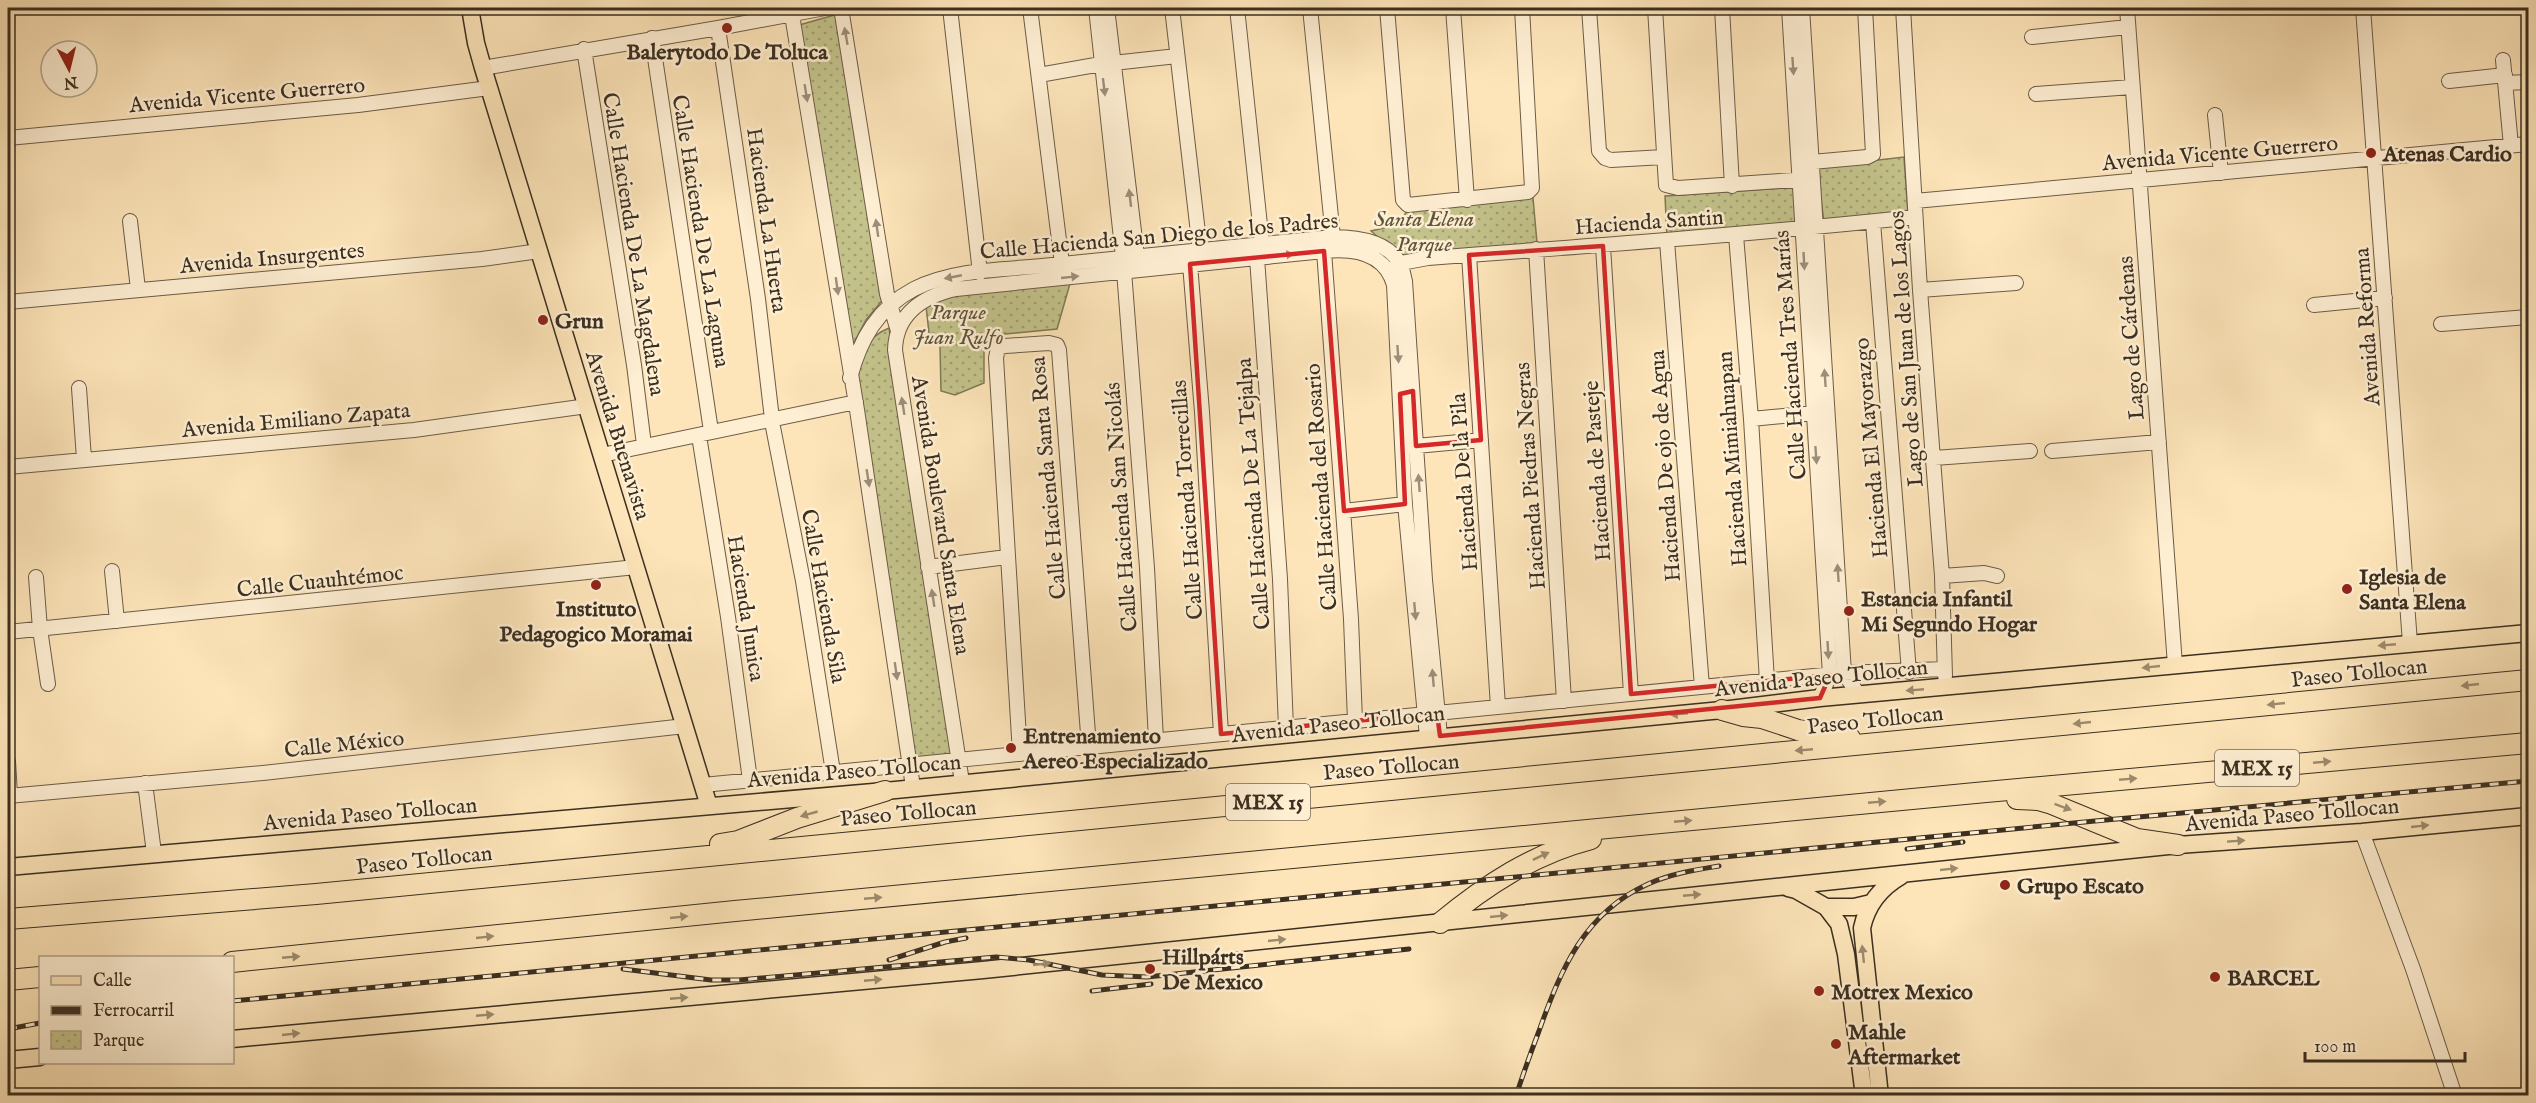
<svg xmlns="http://www.w3.org/2000/svg" width="2536" height="1103" viewBox="0 0 2536 1103" font-family="'IM FELL English',serif">
	<style>
		.park { fill: url(#park-dots); stroke: #807956; stroke-width: 1.5 }
		.lines { fill: none; stroke-linecap: round; stroke-linejoin: round }
		.minor-casing { stroke: #6c5c47; stroke-width: 16 }
		.major-casing { stroke: #3b2f21; stroke-width: 19 }
		.highway-casing { stroke: #3b2f21; stroke-width: 22 }
		.minor { stroke: #feeed2; stroke-width: 14 }
		.major { stroke: #fde5b9; stroke-width: 16 }
		.highway { stroke: #fde5b9; stroke-width: 20 }
		.rail-casing { stroke: #3b2f21; stroke-width: 5 }
		.rail { stroke: #feeed2; stroke-width: 3; stroke-dasharray: 9; stroke-linecap: butt }
		.oneway { fill: #9c8e7a }
		.oneway2 { fill: #9c8a6d }
		.marked { fill: none; stroke: #d62828; stroke-width: 4.5; stroke-linejoin: round }
		.poi-dot { fill: #8f2418; stroke: #feeed2; stroke-width: 2 }
		.labels { text-anchor: middle; stroke-width: 5; stroke-linejoin: round; paint-order: stroke }
		.shield { fill: #feeed2; stroke: #766856; stroke-width: 1.5 }
		.shield-label { font-size: 21px; font-weight: bold; fill: #3b2f21 }
		.poi-label { font-size: 22px; font-weight: bold; fill: #3b2f21; stroke: #feeed2; text-anchor: start }
		.street-label { font-size: 22px; fill: #3b2f21; stroke: #feeed2 }
		.park-label { font-size: 22px; font-style: italic; fill: #5d543c; stroke: #feeed2 }
	</style>
	<defs>
		<pattern id="park-dots" width="8" height="8" patternUnits="userSpaceOnUse" patternTransform="scale(1.5)"><rect width="8" height="8" fill="#c4c38b"/><path d="M2 2h.1M6 6h.1" fill="none" stroke="#a09f71" stroke-width="1.8" stroke-linecap="round"/></pattern>
	</defs>
	<rect width="100%" height="100%" fill="#fde5b9"/>
	<filter id="stains"><feTurbulence type="fractalNoise" baseFrequency=".00333" numOctaves="4"/><feColorMatrix values="0 0 0 0 .2 0 0 0 0 .09 0 0 0 0 .02 0 0 0 .5 -.17"/></filter>
	<radialGradient id="worn" r=".72"><stop offset=".6" stop-color="#630" stop-opacity="0"/><stop offset="1" stop-color="#630" stop-opacity=".3"/></radialGradient>
	<path class="park" d="M838,14l48,282 -20,24 -17,32 -50,-327z
		M1904,157l4,57 -84,9 -7,-56z
		M1798,187l2,40 -133,11 -2,-42z
		M1533,198l4,45 -138,13 -28,-25 26,-6 11,-15z
		M1071,280l-14,49 -73,7v47l-29,12 -14,-4 -1,-46 -11,-12 -3,-27 19,-9z
		M889,328l63,427 -39,5 -55,-378c1,-23 7,-45 31,-54z"/>
	<g class="lines">
		<g class="minor-casing">
			<path id="minor" d="M841,8l46,286 11,37
				M950,8l30,265
				M1030,8l32,256
				M1096,8l27,249
				M1107,8l30,248
				M1172,8l28,242
				M1237,8l25,236
				M1310,8l23,229
				M1387,8l16,192 5,5 120,-13 4,-4 -10,-180
				M1453,8l14,192
				M1589,8l10,143 6,7 6,2 53,-3
				M1655,8l11,177 12,3 130,-9
				M1722,8l10,178
				M1789,8l41,667 -10,23
				M1802,8l42,665 14,21
				M1903,8l17,282 22,286 3,100
				M2127,8l48,657
				M2363,8l47,635
				M792,15l65,395 56,377
				M718,28l40,271 14,120
				M2032,37l96,-10
				M652,38l59,393
				M584,49l50,316 10,80
				M2503,60l8,86
				M1113,63l64,-7
				M483,68l235,-40 107,-20
				M1039,75l62,-11
				M2449,81l56,-6
				M2505,83l23,-1
				M2036,94l96,-7
				M2215,115l6,58
				M8,138l350,-33 131,-17
				M1812,162l55,-5 6,-3 -8,-146
				M1915,201l613,-57
				M130,221l8,68
				M1873,222l36,450
				M1736,235l15,184 16,262
				M1667,241l35,446
				M1603,246l28,448
				M1536,249l28,452
				M1324,251l27,368 4,102
				M1469,255l29,452
				M1257,258l23,321 6,149
				M1190,264l12,148 19,322
				M1393,268l8,-5 27,-5c163,-12 325,-24 487,-41
				M1124,271l23,297 9,172
				M1920,290l96,-7
				M8,302l474,-43 57,-8
				M2314,305l71,-7
				M2441,324l87,-7
				M850,378c10,-39 28,-70 64,-89 41,-21 94,-19 139,-24 93,-10 186,-19 280,-28 22,0 53,4 66,25 4,5 4,13 6,19l20,299 15,156
				M79,388l5,71
				M1751,419l63,-6
				M773,427l30,154 30,191
				M700,442l28,175 22,163
				M1416,446l65,-6
				M2052,451l107,-9
				M602,455l254,-53
				M1934,458l96,-7
				M8,467l406,-37 173,-24
				M1344,511l61,-7
				M928,567l79,-10
				M112,571l5,50
				M1942,576l42,-3 13,3
				M36,577l4,52 8,55
				M8,632l628,-65
				M1020,754l-24,-396 2,-10 7,-2 44,-3 8,2 2,5 30,397
				M8,761l2,34
				M962,782l-67,-432c1,-37 29,-54 61,-61l368,-38c28,-3 61,1 70,34l11,219 22,233
				M145,783l9,70
				M703,785l1141,-112 100,-4
				M8,796l255,-23 422,-47
				M2362,832l51,137 42,127"/>
		</g>
		<g class="major-casing">
			<path id="major" d="M470,8l6,35 7,25 226,738
				M8,867l877,-76 837,-81 98,-12 708,-65
				M1788,888l8,2 30,17 13,17 7,30 18,142
				M1826,907h28l17,-4
				M232,1039l751,-69 1195,-125 184,-13 166,-16
				M8,1060l32,-3
				M1880,1096l-18,-168c5,-23 18,-40 39,-52"/>
		</g>
		<g class="highway-casing">
			<path id="highway" d="M1722,710l21,6 19,2 36,12 52,8
				M2017,799l21,1 14,4 85,35 41,6
				M720,844l18,-3 59,-23 88,-27
				M8,919l308,-25 2212,-214
				M1440,923c46,-38 93,-69 151,-84
				M232,962l503,-51 1251,-119 542,-49
				M8,980l32,-3"/>
		</g>
		<use href="#minor" class="minor"/>
		<use href="#major" class="major"/>
		<use href="#highway" class="highway"/>
		<g class="rail-casing">
			<path id="rail" d="M1907,849l56,-7
				M889,960l56,-18 21,-4
				M623,969l88,11h28l257,-23 33,3 73,15 45,2 262,-28
				M1092,991l59,-7
				M232,1001l1863,-180 433,-40
				M8,1029l32,-6
				M1516,1096c7,-22 15,-44 23,-65 22,-62 45,-118 109,-147 22,-10 46,-14 71,-18"/>
		</g>
		<use href="#rail" class="rail"/>
	</g>
	<defs><path id="oneway-solid" d="M-6-.8H1V-3.2L6.5 0L1 3.2V.8H-6Z" transform="scale(1.5)"/></defs>
	<g class="oneway">
		<use href="#oneway-solid" transform="translate(846 36) rotate(-100)"/>
		<use href="#oneway-solid" transform="translate(1793 66) rotate(86)"/>
		<use href="#oneway-solid" transform="translate(1104 87) rotate(83)"/>
		<use href="#oneway-solid" transform="translate(806 93) rotate(81)"/>
		<use href="#oneway-solid" transform="translate(1130 198) rotate(-97)"/>
		<use href="#oneway-solid" transform="translate(877 228) rotate(-98)"/>
		<use href="#oneway-solid" transform="translate(1285 255) rotate(-6)"/>
		<use href="#oneway-solid" transform="translate(1804 261) rotate(87)"/>
		<use href="#oneway-solid" transform="translate(953 277) rotate(169)"/>
		<use href="#oneway-solid" transform="translate(1070 277) rotate(-6)"/>
		<use href="#oneway-solid" transform="translate(837 286) rotate(82)"/>
		<use href="#oneway-solid" transform="translate(1398 354) rotate(86)"/>
		<use href="#oneway-solid" transform="translate(1825 378) rotate(-94)"/>
		<use href="#oneway-solid" transform="translate(903 406) rotate(-99)"/>
		<use href="#oneway-solid" transform="translate(1816 455) rotate(86)"/>
		<use href="#oneway-solid" transform="translate(868 478) rotate(81)"/>
		<use href="#oneway-solid" transform="translate(1419 483) rotate(-94)"/>
		<use href="#oneway-solid" transform="translate(1838 573) rotate(-94)"/>
		<use href="#oneway-solid" transform="translate(933 598) rotate(-99)"/>
		<use href="#oneway-solid" transform="translate(1415 611) rotate(85)"/>
		<use href="#oneway-solid" transform="translate(1828 650) rotate(87)"/>
		<use href="#oneway-solid" transform="translate(896 671) rotate(82)"/>
		<use href="#oneway-solid" transform="translate(1433 678) rotate(-95)"/>
	</g>
	<g class="oneway2">
		<use href="#oneway-solid" transform="translate(2387 645) rotate(175)"/>
		<use href="#oneway-solid" transform="translate(2151 667) rotate(174)"/>
		<use href="#oneway-solid" transform="translate(2470 685) rotate(174)"/>
		<use href="#oneway-solid" transform="translate(1915 690) rotate(175)"/>
		<use href="#oneway-solid" transform="translate(2276 704) rotate(174)"/>
		<use href="#oneway-solid" transform="translate(1679 714) rotate(175)"/>
		<use href="#oneway-solid" transform="translate(2082 723) rotate(174)"/>
		<use href="#oneway-solid" transform="translate(1804 750) rotate(175)"/>
		<use href="#oneway-solid" transform="translate(2322 762) rotate(-5)"/>
		<use href="#oneway-solid" transform="translate(2128 779) rotate(-5)"/>
		<use href="#oneway-solid" transform="translate(1877 802) rotate(-5)"/>
		<use href="#oneway-solid" transform="translate(2063 807) rotate(20)"/>
		<use href="#oneway-solid" transform="translate(809 814) rotate(164)"/>
		<use href="#oneway-solid" transform="translate(1683 821) rotate(-5)"/>
		<use href="#oneway-solid" transform="translate(2420 826) rotate(-6)"/>
		<use href="#oneway-solid" transform="translate(2236 841) rotate(-4)"/>
		<use href="#oneway-solid" transform="translate(1541 856) rotate(-25)"/>
		<use href="#oneway-solid" transform="translate(1949 869) rotate(-6)"/>
		<use href="#oneway-solid" transform="translate(1692 895) rotate(-5)"/>
		<use href="#oneway-solid" transform="translate(873 898) rotate(-5)"/>
		<use href="#oneway-solid" transform="translate(1499 916) rotate(-6)"/>
		<use href="#oneway-solid" transform="translate(679 917) rotate(-6)"/>
		<use href="#oneway-solid" transform="translate(485 937) rotate(-6)"/>
		<use href="#oneway-solid" transform="translate(1277 940) rotate(-6)"/>
		<use href="#oneway-solid" transform="translate(1863 954) rotate(-96)"/>
		<use href="#oneway-solid" transform="translate(291 957) rotate(-5)"/>
		<use href="#oneway-solid" transform="translate(1042 964) rotate(-6)"/>
		<use href="#oneway-solid" transform="translate(873 980) rotate(-5)"/>
		<use href="#oneway-solid" transform="translate(679 998) rotate(-5)"/>
		<use href="#oneway-solid" transform="translate(485 1015) rotate(-5)"/>
		<use href="#oneway-solid" transform="translate(291 1034) rotate(-6)"/>
	</g>
	<path class="marked" d="M1603,246l28,448 199,-19 -10,23 -380,38 -3,-23 -216,21 -31,-470 134,-13 20,260 61,-7 -5,-110 13,-3 3,55 65,-6 -12,-185z"/>
	<g class="poi-dot">
		<circle cx="727" cy="28" r="6"/>
		<circle cx="2371" cy="153" r="6"/>
		<circle cx="543" cy="320" r="6"/>
		<circle cx="596" cy="585" r="6"/>
		<circle cx="2347" cy="589" r="6"/>
		<circle cx="1849" cy="611" r="6"/>
		<circle cx="1011" cy="748" r="6"/>
		<circle cx="2005" cy="885" r="6"/>
		<circle cx="1150" cy="969" r="6"/>
		<circle cx="2215" cy="977" r="6"/>
		<circle cx="1819" cy="991" r="6"/>
		<circle cx="1836" cy="1044" r="6"/>
	</g>
	<g class="labels">
		<g class="shield">
			<rect x="2215" y="750" width="84" height="36" rx="4.5"/>
			<rect x="1226" y="784" width="84" height="36" rx="4.5"/>
		</g>
		<g class="shield-label">
			<text x="2257" y="775">MEX 15</text>
			<text x="1268" y="809">MEX 15</text>
		</g>
		<g class="poi-label">
			<text x="727" y="59" text-anchor="middle">Balerytodo De Toluca</text>
			<text x="2383" y="161">Atenas Cardio</text>
			<text x="555" y="328">Grun</text>
			<text x="2359" y="584">Iglesia de<tspan x="2359" dy="25">Santa Elena</tspan></text>
			<text x="1861" y="606">Estancia Infantil<tspan x="1861" dy="25">Mi Segundo Hogar</tspan></text>
			<text x="596" y="616" text-anchor="middle">Instituto<tspan x="596" dy="25">Pedagogico Moramai</tspan></text>
			<text x="1023" y="743">Entrenamiento<tspan x="1023" dy="25">Aereo Especializado</tspan></text>
			<text x="2017" y="893">Grupo Escato</text>
			<text x="1162" y="964">Hillpárts<tspan x="1162" dy="25">De Mexico</tspan></text>
			<text x="2227" y="985">BARCEL</text>
			<text x="1831" y="999">Motrex Mexico</text>
			<text x="1848" y="1039">Mahle<tspan x="1848" dy="25">Aftermarket</tspan></text>
		</g>
		<g class="street-label">
			<text transform="translate(247 94) rotate(-5)" y="8">Avenida Vicente Guerrero</text>
			<text transform="translate(2220 152) rotate(-5)" y="8">Avenida Vicente Guerrero</text>
			<text transform="translate(768 220) rotate(82)" y="8">Hacienda La Huerta</text>
			<text transform="translate(1649 221) rotate(-4)" y="8">Hacienda Santin</text>
			<text transform="translate(702 231) rotate(81)" y="8">Calle Hacienda De La Laguna</text>
			<text transform="translate(1159 235) rotate(-5)" y="8">Calle Hacienda San Diego de los Padres</text>
			<text transform="translate(635 244) rotate(81)" y="8">Calle Hacienda De La Magdalena</text>
			<text transform="translate(272 257) rotate(-5)" y="8">Avenida Insurgentes</text>
			<text transform="translate(2366 327) rotate(-94)" y="8">Avenida Reforma</text>
			<text transform="translate(2130 338) rotate(-94)" y="8">Lago de Cárdenas</text>
			<text transform="translate(1905 349) rotate(-94)" y="8">Lago de San Juan de los Lagos</text>
			<text transform="translate(1789 355) rotate(-94)" y="8">Calle Hacienda Tres Marías</text>
			<text transform="translate(296 419) rotate(-5)" y="8">Avenida Emiliano Zapata</text>
			<text transform="translate(619 435) rotate(73)" y="8">Avenida Buenavista</text>
			<text transform="translate(1870 448) rotate(-95)" y="8">Hacienda El Mayorazgo</text>
			<text transform="translate(1731 459) rotate(-94)" y="8">Hacienda Mimiahuapan</text>
			<text transform="translate(1664 466) rotate(-94)" y="8">Hacienda De ojo de Agua</text>
			<text transform="translate(1596 471) rotate(-94)" y="8">Hacienda de Pasteje</text>
			<text transform="translate(1529 476) rotate(-94)" y="8">Hacienda Piedras Negras</text>
			<text transform="translate(1047 478) rotate(-95)" y="8">Calle Hacienda Santa Rosa</text>
			<text transform="translate(1463 482) rotate(-94)" y="8">Hacienda De la Pila</text>
			<text transform="translate(1320 487) rotate(-94)" y="8">Calle Hacienda del Rosario</text>
			<text transform="translate(1252 494) rotate(-94)" y="8">Calle Hacienda De La Tejalpa</text>
			<text transform="translate(1186 500) rotate(-94)" y="8">Calle Hacienda Torrecillas</text>
			<text transform="translate(1120 507) rotate(-94)" y="8">Calle Hacienda San Nicolás</text>
			<text transform="translate(942 515) rotate(81)" y="8">Avenida Boulevard Santa Elena</text>
			<text transform="translate(320 580) rotate(-6)" y="8">Calle Cuauhtémoc</text>
			<text transform="translate(825 596) rotate(80)" y="8">Calle Hacienda Sila</text>
			<text transform="translate(747 608) rotate(81)" y="8">Hacienda Junica</text>
			<text transform="translate(2359 672) rotate(-6)" y="8">Paseo Tollocan</text>
			<text transform="translate(1821 677) rotate(-6)" y="8">Avenida Paseo Tollocan</text>
			<text transform="translate(1875 719) rotate(-6)" y="8">Paseo Tollocan</text>
			<text transform="translate(1338 723) rotate(-6)" y="8">Avenida Paseo Tollocan</text>
			<text transform="translate(344 743) rotate(-6)" y="8">Calle México</text>
			<text transform="translate(1391 766) rotate(-5)" y="8">Paseo Tollocan</text>
			<text transform="translate(854 770) rotate(-5)" y="8">Avenida Paseo Tollocan</text>
			<text transform="translate(908 812) rotate(-5)" y="8">Paseo Tollocan</text>
			<text transform="translate(370 813) rotate(-5)" y="8">Avenida Paseo Tollocan</text>
			<text transform="translate(2292 814) rotate(-5)" y="8">Avenida Paseo Tollocan</text>
			<text transform="translate(424 859) rotate(-6)" y="8">Paseo Tollocan</text>
		</g>
		<g class="park-label">
			<text x="1424" y="226">Santa Elena<tspan x="1424" dy="25">Parque</tspan></text>
			<text x="958" y="319">Parque<tspan x="958" dy="25">Juan Rulfo</tspan></text>
		</g>
	</g>
	<rect width="2536" height="1103" fill="none" stroke="#fde5b9" stroke-width="30"/>
	<rect x="9" y="9" width="2518" height="1085" fill="none" stroke="#3b2f21" stroke-width="3"/>
	<rect x="15" y="15" width="2506" height="1073" fill="none" stroke="#3b2f21" stroke-width="1.5"/>
	<rect x="39" y="956" width="195" height="108" fill="#feeed2" stroke="#b0a28b" stroke-width="1.5"/>
	<rect x="51" y="976" width="30" height="9" fill="#fde5b9" stroke="#b0a28b" stroke-width="1.5"/>
	<text x="93" y="986" font-size="18" fill="#3b2f21">Calle</text>
	<rect x="51" y="1006" width="30" height="9" fill="#3b2f21" stroke="#b0a28b" stroke-width="1.5"/>
	<text x="93" y="1016" font-size="18" fill="#3b2f21">Ferrocarril</text>
	<rect x="51" y="1031" width="30" height="18" fill="url(#park-dots)" stroke="#b0a28b" stroke-width="1.5"/>
	<text x="93" y="1046" font-size="18" fill="#3b2f21">Parque</text>
	<g transform="translate(69 69) rotate(173)"><circle r="28" fill="#feeed2" stroke="#b0a28b" stroke-width="1.5"/>
	<path d="M0-4.5L10 22L0 15L-10 22Z" fill="#8f2418"/>
	<text y="-9" font-size="16" font-weight="bold" text-anchor="middle" fill="#3b2f21">N</text>
	</g>
	<path d="M2305 1052v9h160v-9" fill="none" stroke="#3b2f21" stroke-width="3"/>
	<text x="2314" y="1052" font-size="18" fill="#3b2f21" stroke="#feeed2" stroke-width="4.5" paint-order="stroke">100 m</text>
	<rect width="100%" height="100%" filter="url(#stains)"/>
	<rect width="100%" height="100%" fill="url(#worn)"/>
</svg>
